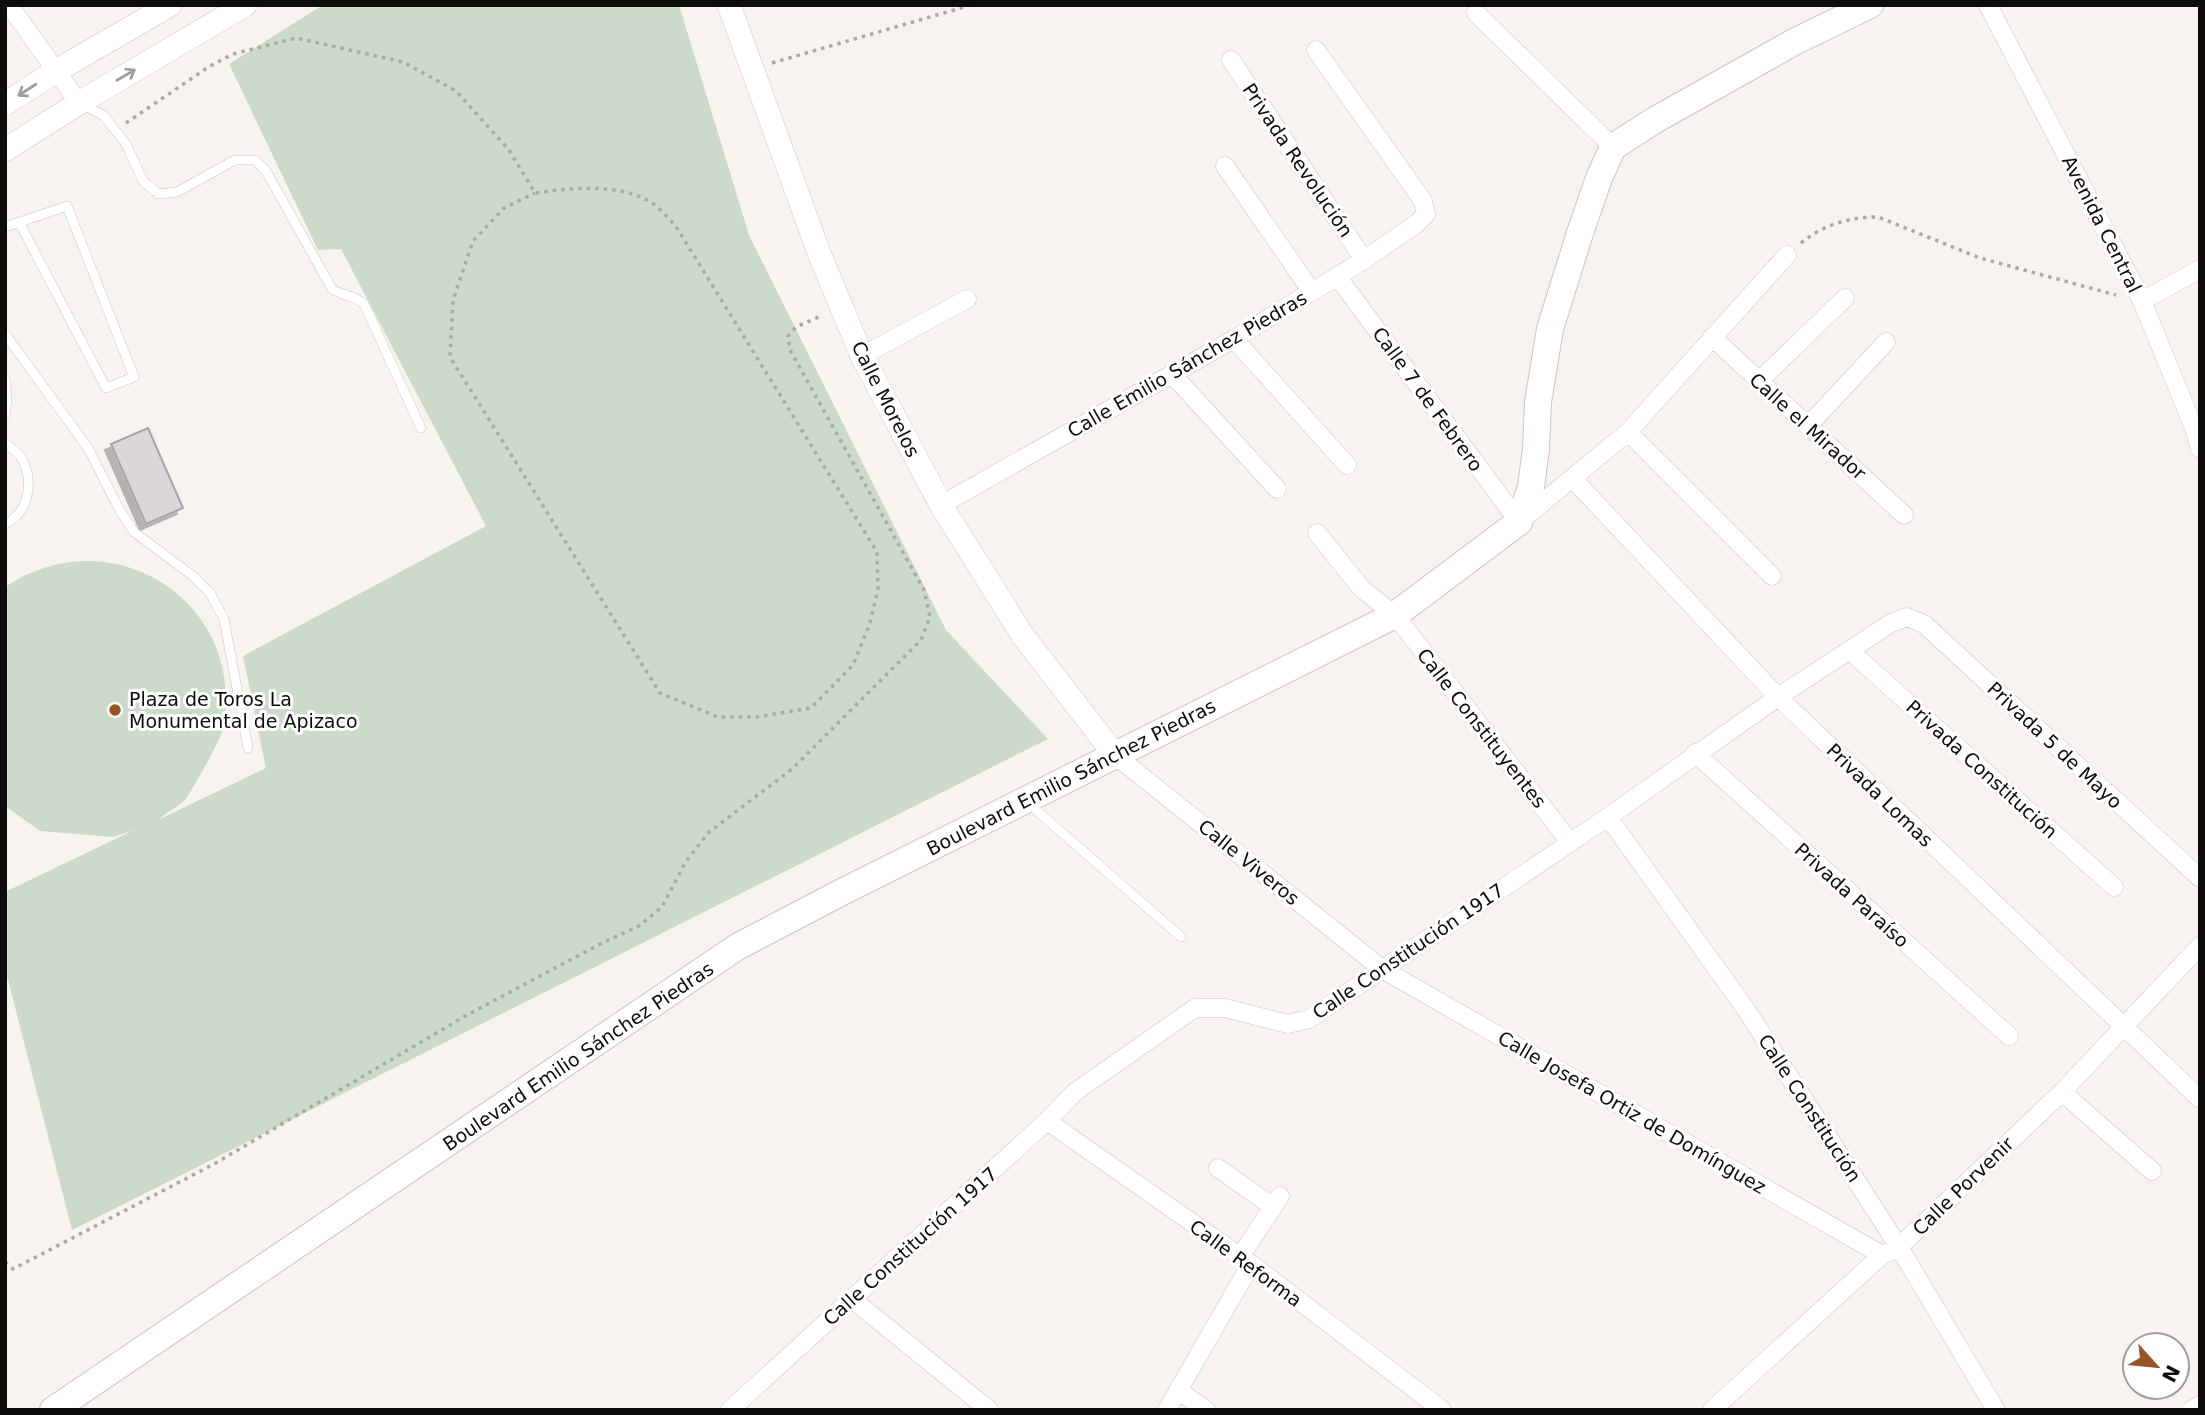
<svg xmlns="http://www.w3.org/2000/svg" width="2205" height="1415" viewBox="0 0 2205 1415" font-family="'DejaVu Sans',sans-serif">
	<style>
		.garden { fill: #ccdac9 }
		.building { fill: #dad6da; stroke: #a8a3a8; stroke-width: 2; filter: url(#shadow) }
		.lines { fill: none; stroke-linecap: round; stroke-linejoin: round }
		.service-casing { stroke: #cbc5c2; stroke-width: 10 }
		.minor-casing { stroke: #cbc5c2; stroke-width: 19 }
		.tertiary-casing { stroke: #cbc5c2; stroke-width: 24 }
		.secondary-casing { stroke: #cbc5c2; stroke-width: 28 }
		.path { stroke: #aca8a5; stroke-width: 3.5; stroke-dasharray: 3.5 5; stroke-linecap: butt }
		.service { stroke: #fff; stroke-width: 9 }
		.minor { stroke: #fff; stroke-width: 18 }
		.tertiary { stroke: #fff; stroke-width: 23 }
		.secondary { stroke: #fff; stroke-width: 26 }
		.oneway { stroke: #9f9e9d }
		.poi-dot { fill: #985427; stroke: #fff; stroke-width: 2.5 }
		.labels { text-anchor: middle; stroke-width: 6; stroke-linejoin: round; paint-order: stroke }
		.street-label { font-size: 19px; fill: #0e0c0b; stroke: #fff }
		.poi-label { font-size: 19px; fill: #0e0c0b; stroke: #fff; text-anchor: start }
	</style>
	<defs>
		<filter id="shadow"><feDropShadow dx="-6" dy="6" stdDeviation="0" flood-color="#0004"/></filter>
	</defs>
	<rect width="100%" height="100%" fill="#f9f3f0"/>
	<path class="garden" d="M323,5h356l70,230 197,395 102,109 -976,491 -67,-262v-76l129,-62 -21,7 -73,-6 -35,-25v-219c106,-72 243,15 218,142 -2,10 -31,62 -38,71 -7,7 -19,12 -25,19l106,-51 -23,-112 243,-130 -145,-277 -23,1 -89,-186z"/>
	<path class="building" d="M148,428l35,80 -37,16 -35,-80z"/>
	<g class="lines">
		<g class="service-casing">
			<path id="service" d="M81,104l22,11 23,29 17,37 15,13 19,-2 58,-32h20l11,11 66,118c11,7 22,6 32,15l57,124
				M5,227l62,-21 67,171 -28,11 -87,-166
				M5,334l83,114 31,61 15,23 59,44 17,17 14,26 24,129
				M5,379l2,20 -2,17
				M5,443c6,5 14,10 17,16 12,22 7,54 -17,65
				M1027,802l154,135"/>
		</g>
		<g class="minor-casing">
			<path id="minor" d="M9,5l70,98
				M1988,5l154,296 52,127 6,21
				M1476,13l137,134
				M1231,60l133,200
				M1225,166l87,126
				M1337,276l182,246 109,-90 159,-177
				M2142,301l58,-32
				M1712,337l192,178
				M1234,339l113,126
				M862,356l105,-57
				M1173,375l104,114
				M1758,382l87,-84
				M1808,426l78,-84
				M1628,432l144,144
				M1573,479l205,218 422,402
				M941,505l293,-166 130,-79 52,-36 10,-10 -3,-13 -107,-151
				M1317,533l45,56 33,26 174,226
				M1850,651l264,236
				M1695,753l314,283
				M1115,755l267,214 500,286
				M1608,817l139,194 152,236 97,163
				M2062,1092l90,79
				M1047,1121l204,143 191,146
				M1218,1168l55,39
				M1240,1257l40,-61
				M852,1299l137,111
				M1178,1390l28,20
				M730,1410l317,-289 28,-29 120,-84h30l63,16 21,-5 299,-202 170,-120 113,-74 16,-6 17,7 276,254
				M1167,1410l84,-146
				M1712,1410l170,-155 17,-8 163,-155 138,-146
				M2191,1410l9,-5"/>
		</g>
		<g class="tertiary-casing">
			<path id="tertiary" d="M729,5l90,248 43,103 79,149 82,131 92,119
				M5,104l51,-33 114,-66
				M5,150l74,-47 166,-98"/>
		</g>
		<g class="secondary-casing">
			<path id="secondary" d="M53,1410l684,-463 105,-55 553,-277 124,-93 12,-35 5,-38 2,-47 12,-73 30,-96 19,-55 14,-31 42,-27 139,-78 76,-37"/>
		</g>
		<path class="path" d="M772,63l196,-57
			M126,123l84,-57 23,-12 63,-16 107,24 53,29 53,59 26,43c35,-5 89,-11 120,12 7,6 13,13 20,20l202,327 1,37 -8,34 -17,42 -42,43 -55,9h-38l-58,-24 -210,-336 3,-57 20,-59 31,-33 31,-15
			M1801,243c20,-17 50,-27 77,-26l102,41 136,37
			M5,1262l8,7 201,-105 253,-149 135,-72 37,-17 23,-19 23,-44 23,-30 84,-64 129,-129 9,-23 -6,-27 -134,-240 -2,-14 8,-9 27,-12"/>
		<use href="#service" class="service"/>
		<use href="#minor" class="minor"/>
		<use href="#tertiary" class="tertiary"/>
		<use href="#secondary" class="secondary"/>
	</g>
	<defs><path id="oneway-shaft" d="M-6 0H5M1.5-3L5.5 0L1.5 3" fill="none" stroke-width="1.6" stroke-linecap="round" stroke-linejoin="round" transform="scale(1.75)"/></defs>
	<g class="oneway">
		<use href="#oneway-shaft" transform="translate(126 75) rotate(-30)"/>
		<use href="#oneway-shaft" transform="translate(27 90) rotate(147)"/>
	</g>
	<circle class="poi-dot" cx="115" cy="710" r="7"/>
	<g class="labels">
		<g class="street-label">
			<text transform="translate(1298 160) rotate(56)" y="7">Privada Revolución</text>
			<text transform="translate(2102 224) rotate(63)" y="7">Avenida Central</text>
			<text transform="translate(1187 364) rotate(-30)" y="7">Calle Emilio Sánchez Piedras</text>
			<text transform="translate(886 399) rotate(63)" y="7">Calle Morelos</text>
			<text transform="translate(1428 399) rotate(54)" y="7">Calle 7 de Febrero</text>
			<text transform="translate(1808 426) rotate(42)" y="7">Calle el Mirador</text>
			<text transform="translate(1482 728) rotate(52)" y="7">Calle Constituyentes</text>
			<text transform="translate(2055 745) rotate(43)" y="7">Privada 5 de Mayo</text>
			<text transform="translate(1982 769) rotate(42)" y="7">Privada Constitución</text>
			<text transform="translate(1071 777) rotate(-27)" y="7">Boulevard Emilio Sánchez Piedras</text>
			<text transform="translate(1880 795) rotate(44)" y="7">Privada Lomas</text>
			<text transform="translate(1249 862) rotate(39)" y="7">Calle Viveros</text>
			<text transform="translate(1852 895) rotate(42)" y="7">Privada Paraíso</text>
			<text transform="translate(1408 951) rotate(-34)" y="7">Calle Constitución 1917</text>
			<text transform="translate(578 1056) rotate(-34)" y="7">Boulevard Emilio Sánchez Piedras</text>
			<text transform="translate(1810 1108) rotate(57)" y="7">Calle Constitución</text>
			<text transform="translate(1632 1112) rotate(30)" y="7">Calle Josefa Ortiz de Domínguez</text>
			<text transform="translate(1963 1186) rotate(-44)" y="7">Calle Porvenir</text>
			<text transform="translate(910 1246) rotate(-42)" y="7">Calle Constitución 1917</text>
			<text transform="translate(1246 1263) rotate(36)" y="7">Calle Reforma</text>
		</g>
		<g class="poi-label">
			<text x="129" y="706">Plaza de Toros La<tspan x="129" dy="22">Monumental de Apizaco</tspan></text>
		</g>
	</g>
	<rect width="2205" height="1415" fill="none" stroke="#0e0c0b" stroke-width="14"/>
	<g transform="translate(2156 1366) rotate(117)"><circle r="33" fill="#ffffff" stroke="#9f9e9d" stroke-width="2"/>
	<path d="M0-5L12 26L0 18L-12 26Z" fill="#985427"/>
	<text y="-10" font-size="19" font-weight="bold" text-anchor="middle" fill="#0e0c0b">N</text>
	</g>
</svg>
